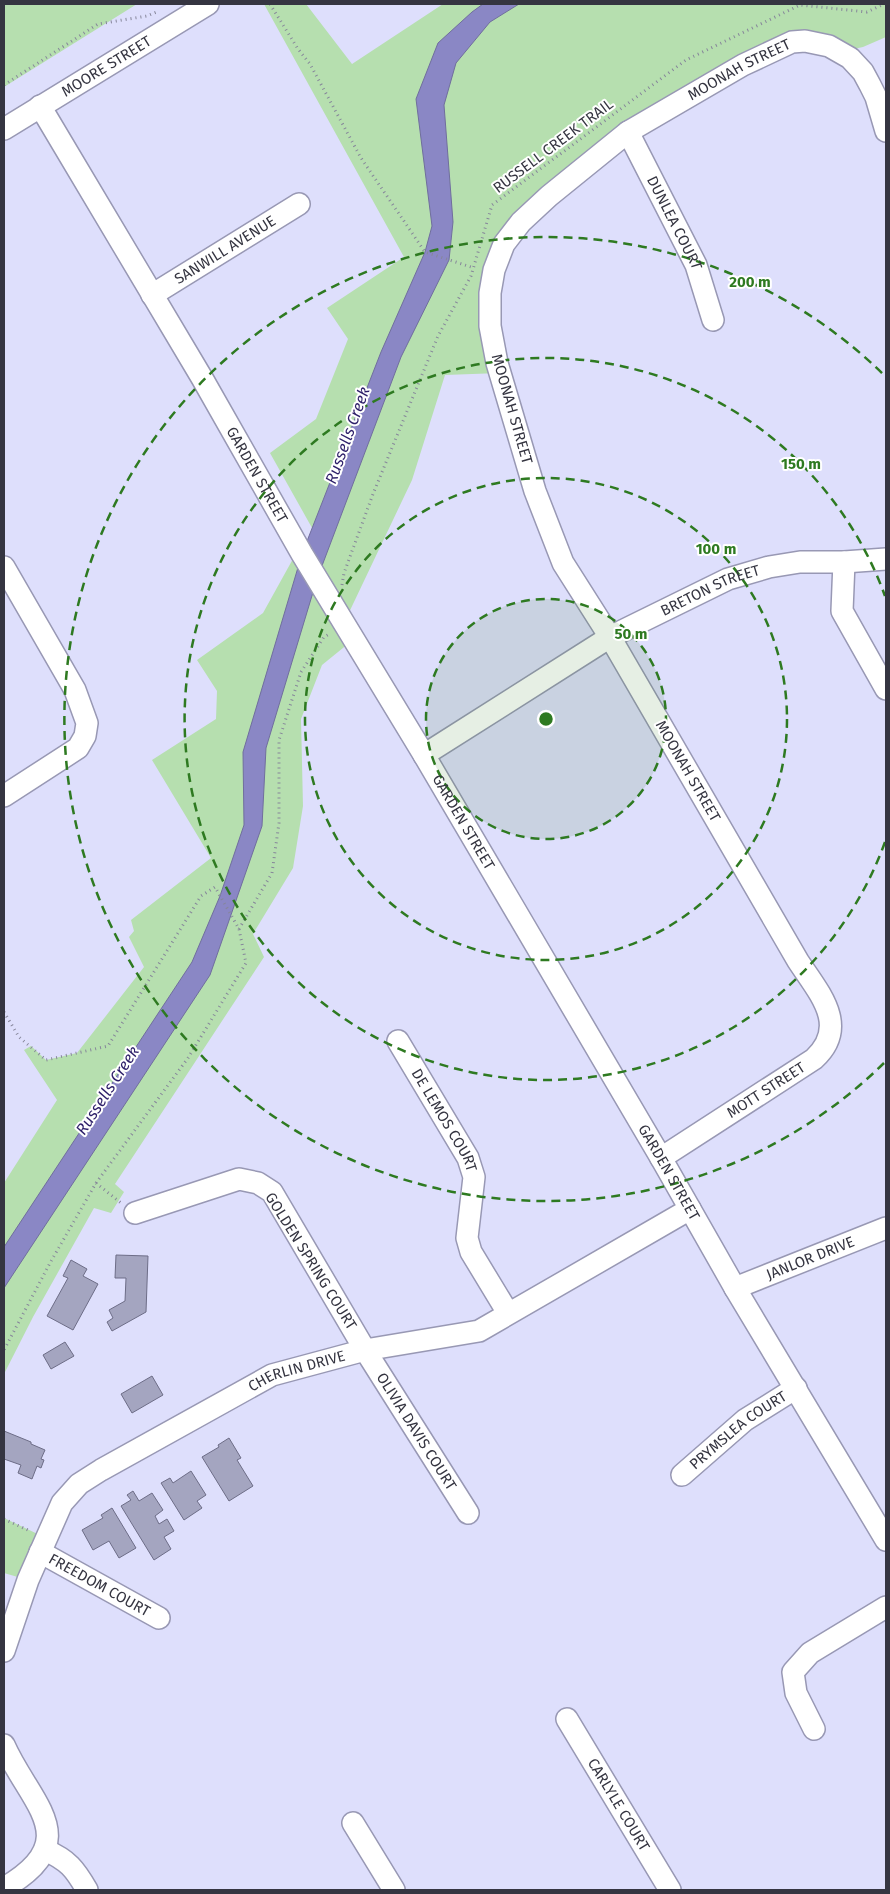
<svg xmlns="http://www.w3.org/2000/svg" width="890" height="1894" viewBox="0 0 890 1894" font-family="'Fira Sans',sans-serif">
	<style>
		.green { fill: #b6dfaf }
		.water { fill: #8a87c5; stroke: #706e9d }
		.building { fill: #a4a5c0; stroke: #6d6d87 }
		.lines { fill: none; stroke-linecap: round; stroke-linejoin: round }
		.minor-casing { stroke: #9898b4; stroke-width: 24 }
		.path { stroke: #86869a; stroke-width: 3; stroke-dasharray: 1 4; stroke-linecap: butt }
		.minor { stroke: #fff; stroke-width: 21 }
		.ring { fill: none; stroke: #2e7a21; stroke-width: 2.5; stroke-dasharray: 9 6 }
		.labels { text-anchor: middle; stroke-width: 4; stroke-linejoin: round; paint-order: stroke }
		.street-label { font-size: 15px; fill: #353541; stroke: #fff }
		.water-label { font-size: 16px; font-style: italic; fill: #2d1f69; stroke: #fff }
		.centre { fill: #2e7a21; stroke: #fff; stroke-width: 2.5 }
		.ring-label { font-size: 15px; text-anchor: middle; font-weight: bold; fill: #2e7a21; stroke: #fff; stroke-width: 4; stroke-linejoin: round; paint-order: stroke }
	</style>
	<rect width="100%" height="100%" fill="#dedffc"/>
	<path class="green" d="M4,4h133l-133,83z
		M264,4h42l46,60 91,-60h443v33l-23,10 -23,5 -24,-9 -73,22 -194,131 -55,74 6,103 -55,2 -33,105 -68,143 10,16 -32,26 -21,54 2,87 -10,62 -40,66 11,23 -149,227 9,8 -13,21 -17,-5 -61,109 -29,57v-191l53,-83 -33,-50 7,-4 15,14 31,-7 67,-86 -15,-30 5,-6 -3,-11 80,-62 -59,-98 64,-41 1,-28 -20,-31 66,-47 36,-65 17,-13 -46,-82 46,-34 32,-80 -21,-31 77,-51z
		M4,1518l42,20 -18,42 -24,-7z"/>
	<path class="water" d="M483,4h36l-29,18 -34,41 -12,42 9,117 -4,38 -48,97 -84,222 -51,169 -4,78 -52,149 -206,313v-41l188,-285 28,-66 24,-71 -1,-73 59,-198 79,-202 44,-100 7,-26 -16,-127 22,-56 34,-31z"/>
	<path class="building" d="M116,1255l32,1 -2,56 -34,19 -5,-9 6,-4 -4,-8 16,-9 1,-23h-11z
		M71,1260l16,9 -4,7 15,8 -25,46 -26,-14 21,-38 -5,-2z
		M65,1342l9,14 -23,13 -8,-14z
		M152,1376l11,19 -31,18 -11,-19z
		M4,1431l27,11v2l14,6 -4,9 3,1 -3,8 -4,-2 -5,13 -14,-6 3,-8 -17,-6z
		M229,1438l12,20 -4,2 16,26 -24,15 -27,-44 17,-10 -1,-2z
		M191,1471l15,24 -9,6 5,7 -18,12 -23,-37 9,-5 3,5z
		M133,1491l6,10 13,-8 11,17 -8,6 4,8 8,-5 7,12 -10,6 7,12 -17,11 -33,-54 10,-6 -4,-5z
		M112,1508l24,40 -17,10 -10,-17 -16,9 -11,-20 21,-12 -2,-3z"/>
	<g class="lines">
		<g class="minor-casing">
			<g id="minor">
				<path id="s1" d="M40,106l162,272 100,176 122,201 237,403 74,130 151,252"/>
				<path id="s2" d="M4,129l204,-125"/>
				<path id="s3" d="M628,132l68,133 17,55"/>
				<path id="s4" d="M152,295l147,-91"/>
				<path d="M844,562l-2,49 44,78"/>
				<path d="M4,567l71,123 12,33 -2,13 -7,12 -74,48"/>
				<path id="s5" d="M424,755l186,-118 118,-58 41,-12 31,-5h44l42,-3"/>
				<path id="s6" d="M398,1041l70,117 6,19 -7,61 4,14 37,61"/>
				<path id="s7" d="M661,1158l153,-99c36,-33 5,-66 -16,-98l-188,-324 -47,-74 -28,-72 -38,-128 -7,-37v-33l4,-23 10,-26 17,-22 28,-26 79,-64 115,-67 49,-23 13,-1 24,5 21,12 13,14 7,13 6,12 10,34"/>
				<path id="s8" d="M135,1213l104,-34 19,4 14,9 93,158 103,163"/>
				<path id="s9" d="M735,1288l151,-60"/>
				<path id="s10" d="M682,1475l63,-55 51,-32"/>
				<path id="s11" d="M40,1552l119,66"/>
				<path id="s12" d="M4,1651l24,-71 34,-77 17,-19 22,-14 171,-95 93,-25 114,-19 211,-122"/>
				<path id="s13" d="M567,1719l103,171"/>
				<path d="M814,1729l-18,-36 -3,-21 17,-19 76,-46"/>
				<path d="M4,1745c26,59 83,95 0,143"/>
				<path d="M353,1823l41,67"/>
				<path d="M45,1850c23,10 30,19 42,40"/>
			</g>
		</g>
		<path class="path" d="M270,4l28,45 12,15 51,94 64,94 49,16
			M4,85l94,-61 49,-8 12,-5
			M342,585l2,-12 29,-79 65,-158 33,-60 21,-71 194,-145 114,-55 67,7 17,-8
			M239,929l33,-56 7,-50v-83l22,-68 23,-35 7,-4
			M4,1012l15,25 27,23 62,-14 93,-150 14,-9 24,42 7,34 -58,95 -92,125 -46,80 -46,87
			M96,1183l25,20
			M4,1519l26,12"/>
		<use href="#minor" class="minor"/>
	</g>
	<circle cx="546" cy="719" r="120" fill="#2e7a21" fill-opacity=".12"/>
	<g class="ring">
		<circle cx="546" cy="719" r="120"/>
		<circle cx="546" cy="719" r="241"/>
		<path d="M885 842A361 361 0 1 1 885 596"/>
		<path d="M884 1063A482 482 0 1 1 884 375"/>
	</g>
	<g class="labels">
		<g class="street-label">
			<text dy="5" stroke="none"><textPath href="#s2" startOffset="120">MOORE STREET</textPath></text>
			<text dy="5" stroke="none"><textPath href="#s7" startOffset="1384">MOONAH STREET</textPath></text>
			<text transform="translate(553 146) rotate(-37)" y="5">RUSSELL CREEK TRAIL</text>
			<text dy="5" stroke="none"><textPath href="#s3" startOffset="102">DUNLEA COURT</textPath></text>
			<text dy="5" stroke="none"><textPath href="#s4" startOffset="86">SANWILL AVENUE</textPath></text>
			<text transform="translate(512 409) rotate(74)" y="5">MOONAH STREET</text>
			<text dy="5" stroke="none"><textPath href="#s1" startOffset="428">GARDEN STREET</textPath></text>
			<text dy="5" stroke="none"><textPath href="#s5" startOffset="331">BRETON STREET</textPath></text>
			<text transform="translate(688 771) rotate(60)" y="5">MOONAH STREET</text>
			<text dy="5" stroke="none"><textPath href="#s1" startOffset="832">GARDEN STREET</textPath></text>
			<text dy="5" stroke="none"><textPath href="#s7" startOffset="125">MOTT STREET</textPath></text>
			<text dy="5" stroke="none"><textPath href="#s6" startOffset="92">DE LEMOS COURT</textPath></text>
			<text dy="5" stroke="none"><textPath href="#s1" startOffset="1238">GARDEN STREET</textPath></text>
			<text dy="5" stroke="none"><textPath href="#s9" startOffset="81">JANLOR DRIVE</textPath></text>
			<text transform="translate(311 1261) rotate(58)" y="5">GOLDEN SPRING COURT</text>
			<text dy="5" stroke="none"><textPath href="#s12" startOffset="431">CHERLIN DRIVE</textPath></text>
			<text dy="5" stroke="none"><textPath href="#s8" startOffset="425">OLIVIA DAVIS COURT</textPath></text>
			<text dy="5" stroke="none"><textPath href="#s10" startOffset="72">PRYMSLEA COURT</textPath></text>
			<text dy="5" stroke="none"><textPath href="#s11" startOffset="68">FREEDOM COURT</textPath></text>
			<text dy="5" stroke="none"><textPath href="#s13" startOffset="100">CARLYLE COURT</textPath></text>
		</g>
		<g class="water-label">
			<text transform="translate(347 435) rotate(-70)" y="6">Russells Creek</text>
			<text transform="translate(107 1090) rotate(-57)" y="6">Russells Creek</text>
		</g>
	</g>
	<circle cx="546" cy="719" r="8" class="centre"/>
	<g class="ring-label">
		<text x="750" y="287">200 m</text>
		<text x="801" y="469">150 m</text>
		<text x="716" y="554">100 m</text>
		<text x="631" y="639">50 m</text>
	</g>
	<rect width="890" height="1894" fill="none" stroke="#353541" stroke-width="10"/>
</svg>
